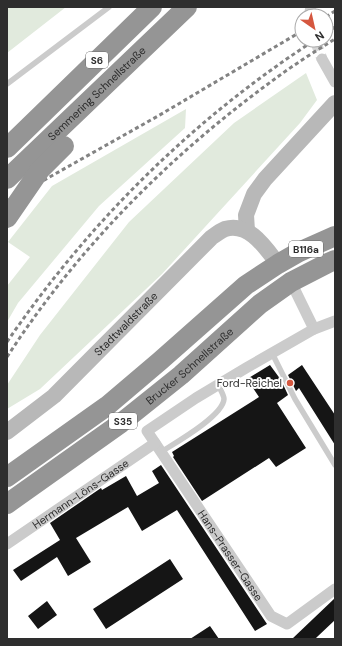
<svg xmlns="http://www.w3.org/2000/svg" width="342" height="646" viewBox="0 0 342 646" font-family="'DM Sans',sans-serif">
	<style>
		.green { fill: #e1eadd }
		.building { fill: #151515 }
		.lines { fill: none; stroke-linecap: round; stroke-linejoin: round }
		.street-tunnel { stroke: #d5d5d5; stroke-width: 11; stroke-dasharray: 11 5.5; stroke-linecap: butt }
		.lane { stroke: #cbcbcb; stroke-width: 5.5 }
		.street { stroke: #cbcbcb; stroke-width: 11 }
		.secondary { stroke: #b8b8b8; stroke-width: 16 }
		.highway { stroke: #959595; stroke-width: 20 }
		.rail { stroke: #838383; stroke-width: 3; stroke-dasharray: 4 3; stroke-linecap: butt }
		.highway-bridge { stroke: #959595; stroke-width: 20 }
		.poi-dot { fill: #d5573f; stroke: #fff; stroke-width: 1.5 }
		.labels { text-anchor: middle; stroke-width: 4; stroke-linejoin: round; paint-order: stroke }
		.shield { fill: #fff; stroke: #6d6d6d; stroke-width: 1 }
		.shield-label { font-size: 10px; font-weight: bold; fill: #2e2e2e }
		.street-label { font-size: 11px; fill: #2e2e2e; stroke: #fff }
		.poi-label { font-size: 11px; fill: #2e2e2e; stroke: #fff; text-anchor: end }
	</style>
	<rect width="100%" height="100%" fill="#fff"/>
	<path class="green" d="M7,7h59l-59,46z
		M306,73l11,27 -17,23 -138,151 -122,115 -33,20v-24l33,-50 89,-113 105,-99z
		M186,109l-1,19 -86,78 -81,97 -11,19v-36l23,-29 -22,-15 44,-56z"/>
	<path class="building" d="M270,365l11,15 7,15 -11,8 29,45 -30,19 -7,-9 -67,43 -29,-44 1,-1 -2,-4 87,-55 -12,-18z
		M302,365l33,50v30l-36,-57 -3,3 -8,-16z
		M161,465l106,159 -12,7 -78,-121 -35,21 -14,-24 -52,31 15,24 -23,14 -11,-19 -36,24 -8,-11 47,-30 -10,-17 51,-35 1,2 24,-14 11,20 22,-13 -7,-12z
		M170,559l13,20 -77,50 -13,-20z
		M335,598v22l-18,17 -2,2h-23z
		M47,601l10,14 -19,14 -10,-13z
		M210,626l9,13h-29z"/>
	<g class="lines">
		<path class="street-tunnel" d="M315,40l7,19"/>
		<path class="lane" d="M7,84l102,-77
			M272,353l23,46 40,66
			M161,452c14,-9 62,-36 63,-53 0,-4 -4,-10 -6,-14"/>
		<g class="street">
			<path d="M309,16l2,-9"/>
			<path d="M322,59l13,23"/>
			<path d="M291,282l23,47"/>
			<path id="s1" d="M335,321l-21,8 -68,39 -50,30 -49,33 124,185 16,8 48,-35"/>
			<path id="s2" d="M7,544l148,-101"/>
		</g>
		<g class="secondary">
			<path d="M247,231l-1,-16 8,-21 11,-15 70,-76"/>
			<path id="s3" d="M7,432l47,-36 157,-158c4,-3 9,-7 14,-9 24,-7 40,18 53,35"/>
		</g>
		<g class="highway">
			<path d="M7,148l145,-141"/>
			<path id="s4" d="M7,179l180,-172"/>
			<path d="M7,477l100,-71 53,-45 86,-76 32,-21 21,-12 36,-16"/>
			<path id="s5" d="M7,504l114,-81 60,-48 79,-71 31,-22 37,-19 7,-3"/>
		</g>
		<path class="rail" d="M326,17l9,-6
			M326,33l9,-6
			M7,201l151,-85 144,-85
			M7,342c82,-120 186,-223 308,-302
			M7,357c70,-108 161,-200 265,-276 20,-15 42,-29 63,-42"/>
		<path class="highway-bridge" d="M7,218l33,-48 24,-24"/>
	</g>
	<circle class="poi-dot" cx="290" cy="383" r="4"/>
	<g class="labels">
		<g class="shield">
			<rect x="86" y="52" width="22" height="16" rx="3"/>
			<rect x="289" y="241" width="34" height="16" rx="3"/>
			<rect x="109" y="413" width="28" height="16" rx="3"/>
		</g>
		<g class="shield-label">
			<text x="97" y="64">S6</text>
			<text x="306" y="253">B116a</text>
			<text x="123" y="425">S35</text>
		</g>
		<g class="street-label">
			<text dy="4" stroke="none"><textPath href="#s4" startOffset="124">Semmering Schnellstraße</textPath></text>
			<text dy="4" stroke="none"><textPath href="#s3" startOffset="161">Stadtwaldstraße</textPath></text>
			<text dy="4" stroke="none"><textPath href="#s5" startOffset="229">Brucker Schnellstraße</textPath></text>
			<text dy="4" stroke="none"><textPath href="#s2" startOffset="89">Hermann-Löns-Gasse</textPath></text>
			<text dy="4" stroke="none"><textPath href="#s1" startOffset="368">Hans-Prasser-Gasse</textPath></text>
		</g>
		<g class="poi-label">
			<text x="282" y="387">Ford-Reichel</text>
		</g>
	</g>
	<rect width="342" height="646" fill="none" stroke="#2e2e2e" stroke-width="16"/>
	<g transform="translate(314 28) rotate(146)"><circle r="19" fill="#ffffff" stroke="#ababab"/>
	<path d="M0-3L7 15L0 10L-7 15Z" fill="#d5573f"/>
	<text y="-6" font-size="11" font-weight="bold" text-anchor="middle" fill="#2e2e2e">N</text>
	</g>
</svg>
